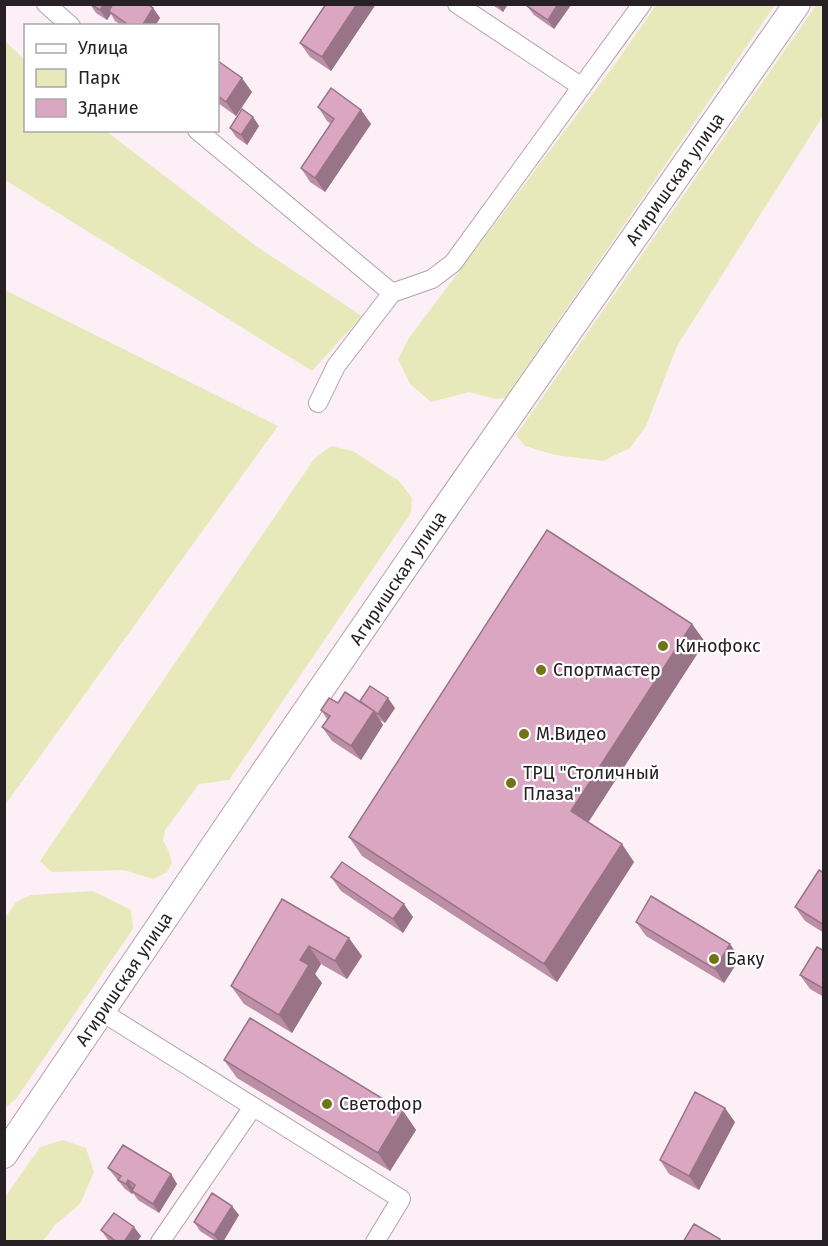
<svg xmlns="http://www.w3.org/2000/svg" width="828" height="1246" viewBox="0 0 828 1246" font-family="'Fira Sans',sans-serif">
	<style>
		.green { fill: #e8e9bb }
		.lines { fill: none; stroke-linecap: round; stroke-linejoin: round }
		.street-casing { stroke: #b3a2ab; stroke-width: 20 }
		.secondary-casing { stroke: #b3a2ab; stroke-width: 28 }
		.street { stroke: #fff; stroke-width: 18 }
		.secondary { stroke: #fff; stroke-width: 26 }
		.wall { fill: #bc8fa7 }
		.shaded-wall { fill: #997488 }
		.building { fill: #dba6c2; stroke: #997488; stroke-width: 1.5 }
		.poi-dot { fill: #747216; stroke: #fff; stroke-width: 2 }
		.labels { text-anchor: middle; stroke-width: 4.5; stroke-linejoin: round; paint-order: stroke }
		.street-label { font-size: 18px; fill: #272024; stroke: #fff }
		.poi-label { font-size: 18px; fill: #272024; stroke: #fff; text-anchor: start }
	</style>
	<rect width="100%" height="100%" fill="#fdeff6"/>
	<path class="green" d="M817,4l6,1v111l-146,230 -31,80 -16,22 -27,13 -48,-6 -30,-9 -9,-11z
		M656,5h119l-270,393 -10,1 -26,-7 -38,10 -21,-18 -12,-25 11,-21 209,-278z
		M4,40l21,20 1,70 80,1 150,115 106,70 -50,55 -307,-191z
		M5,290l273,136 -273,379z
		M331,446l22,5 46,30 13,17 -1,15 -182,267 -30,4 -34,46 -2,10 6,12 3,11 -5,9 -14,7 -29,-9 -72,2 -12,-11 274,-402z
		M93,891l38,19 2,19 -117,170 -11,9v-190l11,-16 15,-7z
		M63,1140l23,8 8,24 -14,32 -25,21 -12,16h-38v-44l35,-50z"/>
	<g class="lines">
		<g class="street-casing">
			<path id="street" d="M46,4l25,22
				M457,4l125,83
				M197,130l195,163
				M318,403l18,-37 56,-73 40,-14 21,-16 189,-259
				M102,1012l299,187 -26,43
				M160,1242l93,-135"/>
		</g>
		<g class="secondary-casing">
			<path id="secondary" d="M4,1155l243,-358 200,-291 350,-502"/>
		</g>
		<use href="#street" class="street"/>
		<use href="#secondary" class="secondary"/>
	</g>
	<path class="wall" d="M90,4h57l6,4 7,10 -5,8h-32l-8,-5 -4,-7 -4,6 -11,-7z
		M326,4h50l-45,67 -21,-14 -10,-14z
		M491,4h17l-5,8z
		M528,4h42l1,1 -17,24 -20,-14 -7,-9z
		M218,61l34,31 -16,24 -18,-13z
		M318,107l43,3 10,14 -46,68 -15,-10 -9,-14 30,-44 -4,-3z
		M253,117l6,9 -12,19 -11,-8 -6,-9z
		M692,624l13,18 -117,180 46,40 -77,120 -195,-126 -13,-19z
		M338,703h23l34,5 -10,15 -5,-3 3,5 -22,35 -29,-19 -10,-14 5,-8 -6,-9z
		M824,873v60l-19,-12 -10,-14z
		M331,877l82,40 -10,16 -62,-42z
		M282,899l80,57 -15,23 -26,-15 -6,10 7,9 -30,50 -48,-29 -13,-18z
		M636,922l104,36 -16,25 -78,-47z
		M824,951v46l-14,-8 -10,-14z
		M224,1060l179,51 13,19 -26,41 -153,-93z
		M735,1122l-36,68 -30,-16 -9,-14z
		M108,1168l63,6 6,10 -18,29 -21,-13 -5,-7 -1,1 -7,-5z
		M239,1215l-16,27h-6l-17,-11 -6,-9z
		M101,1230l40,6 -4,6h-27l-2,-2z"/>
	<path class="shaded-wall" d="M104,4h13l-8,7 2,3 -4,6 -7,-10z
		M357,4h19l-45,67 -9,-14z
		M497,4h11l-5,8z
		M558,4l13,1 -17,24 -6,-9z
		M153,8l7,10 -5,8h-13z
		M242,78l10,14 -16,24 -10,-14z
		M361,110l10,14 -46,68 -10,-14z
		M253,117l6,9 -12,19 -6,-10z
		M692,624l13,18 -121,187 -13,-18z
		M388,698l7,10 -10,15 -7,-9z
		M374,711l9,14 -22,35 -10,-14z
		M622,844l12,18 -77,120 -13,-18z
		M404,904l9,13 -10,16 -10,-14z
		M349,938l13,18 -15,23 -12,-18z
		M730,944l10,14 -16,25 -9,-14z
		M309,946l12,18 -6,10 7,9 -30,50 -13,-18 21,-55z
		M725,1108l10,14 -36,68 -10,-14z
		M403,1111l13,19 -26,41 -12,-18z
		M171,1174l6,10 -18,29 -6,-9z
		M128,1180l6,10 -2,1 1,2 -1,1 -6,-10z
		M232,1206l7,9 -16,27h-4l-5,-7z
		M134,1227l7,9 -4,6h-13z"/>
	<path class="building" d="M91,4h13l-4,6z
		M113,4h34l6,4 -11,18h-12l-21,-15z
		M326,4h31l-35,53 -22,-14z
		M528,4h30l-10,16 -21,-14z
		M218,61l24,17 -16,24 -8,-6z
		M331,88l30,22 -46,68 -14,-10 33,-49 -16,-12z
		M242,109l11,8 -12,18 -11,-7z
		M547,530l145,94 -121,187 51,33 -78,120 -195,-127z
		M370,686l18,12 -10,16 -18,-13z
		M345,692l29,19 -23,35 -29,-19 8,-11 -9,-6 8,-12 9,5z
		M342,862l62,42 -11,15 -62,-42z
		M819,870l5,3v52l-29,-18z
		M651,896l79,48 -15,25 -79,-47z
		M282,899l67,39 -14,23 -26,-15 -9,14 9,5 -30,50 -48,-29z
		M817,947l7,4v38l-24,-14z
		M250,1018l153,93 -25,42 -154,-93z
		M695,1092l30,16 -36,68 -29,-16z
		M123,1145l48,29 -18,30 -21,-13 3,-6 -7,-5 -2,4 -8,-4 3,-4 -13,-8z
		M212,1193l20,13 -18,29 -20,-13z
		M114,1213l20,14 -10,15h-7l-16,-12z
		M694,1224l26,15 -1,3h-36z"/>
	<g class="poi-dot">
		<circle cx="663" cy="646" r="6"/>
		<circle cx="541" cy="670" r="6"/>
		<circle cx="524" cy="734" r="6"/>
		<circle cx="511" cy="783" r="6"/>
		<circle cx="714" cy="959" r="6"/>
		<circle cx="327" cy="1104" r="6"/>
	</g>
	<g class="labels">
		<g class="street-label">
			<text transform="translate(675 179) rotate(-55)" y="6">Агиришская улица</text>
			<text transform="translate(398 578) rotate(-56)" y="6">Агиришская улица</text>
			<text transform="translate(124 979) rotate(-56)" y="6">Агиришская улица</text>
		</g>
		<g class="poi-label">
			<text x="675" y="652">Кинофокс</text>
			<text x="553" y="676">Спортмастер</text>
			<text x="536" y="740">М.Видео</text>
			<text x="523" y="779">ТРЦ "Столичный<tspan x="523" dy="21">Плаза"</tspan></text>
			<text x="726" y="965">Баку</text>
			<text x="339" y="1110">Светофор</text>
		</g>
	</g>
	<rect width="828" height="1246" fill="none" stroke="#272024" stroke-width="12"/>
	<rect x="24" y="24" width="195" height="108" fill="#ffffff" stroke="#a9a6a7" stroke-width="1.5"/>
	<rect x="36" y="44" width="30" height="9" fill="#ffffff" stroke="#a9a6a7" stroke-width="1.5"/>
	<text x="78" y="54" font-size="18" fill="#272024">Улица</text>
	<rect x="36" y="69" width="30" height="18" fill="#e8e9bb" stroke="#a9a6a7" stroke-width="1.5"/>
	<text x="78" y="84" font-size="18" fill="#272024">Парк</text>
	<rect x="36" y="99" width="30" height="18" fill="#dba6c2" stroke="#a9a6a7" stroke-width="1.5"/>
	<text x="78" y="114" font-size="18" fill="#272024">Здание</text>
</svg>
